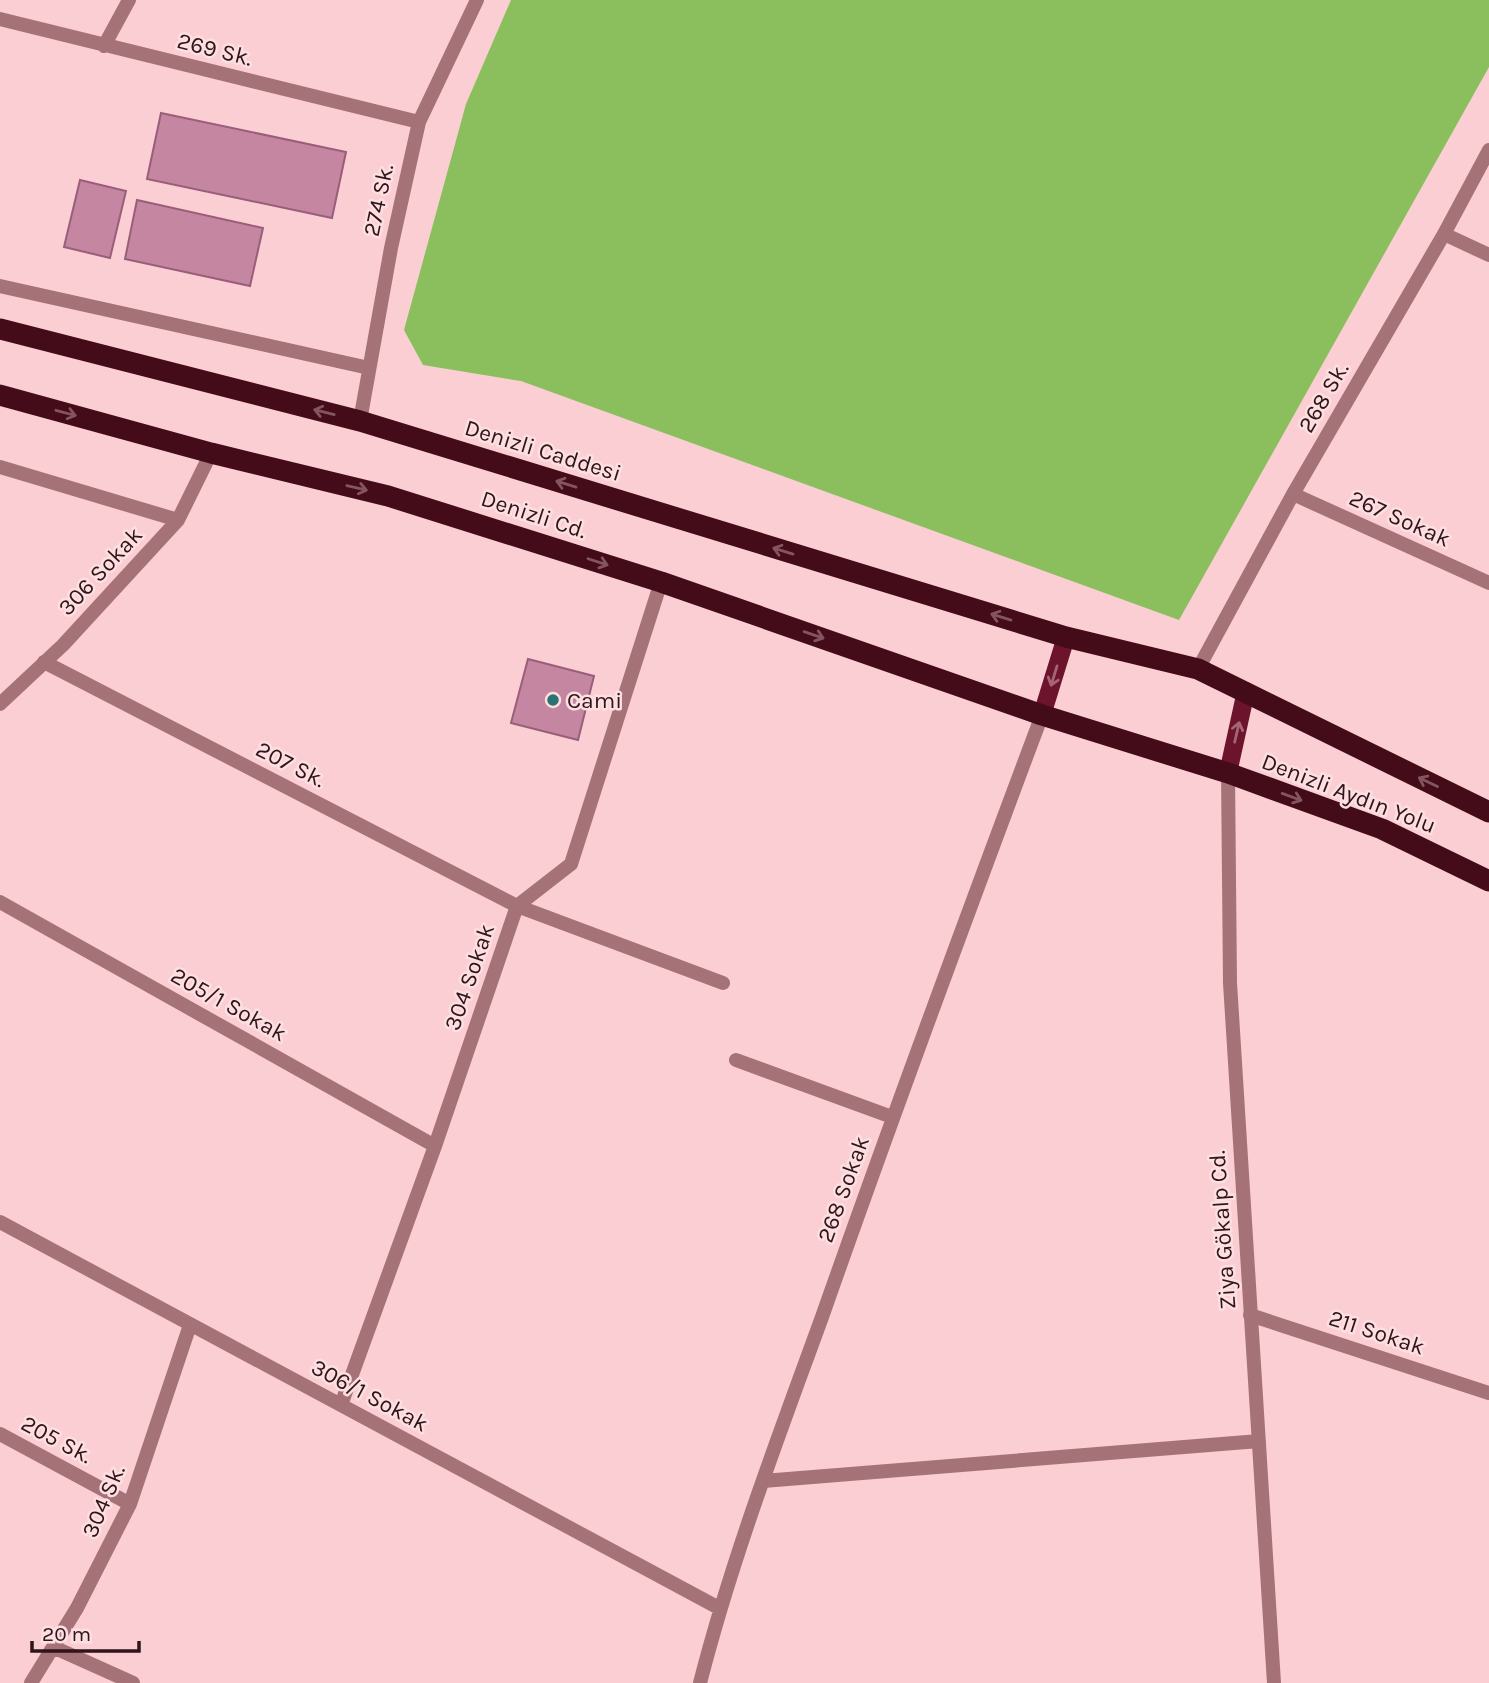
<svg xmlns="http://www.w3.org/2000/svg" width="1489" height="1683" viewBox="0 0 1489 1683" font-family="Karla,sans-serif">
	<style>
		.green { fill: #8bbf5d }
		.building { fill: #c586a2; stroke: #995e79; stroke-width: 2 }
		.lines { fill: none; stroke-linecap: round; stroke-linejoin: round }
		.street { stroke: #a57278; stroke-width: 14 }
		.primary { stroke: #6c142b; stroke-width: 18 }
		.highway { stroke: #440b19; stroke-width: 21 }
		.oneway { stroke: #85555f }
		.oneway2 { stroke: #a66574 }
		.poi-dot { fill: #297370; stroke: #fddfe2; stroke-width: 2.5 }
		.labels { text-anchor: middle; stroke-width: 5; stroke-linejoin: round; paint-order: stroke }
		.street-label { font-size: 23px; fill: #2f1519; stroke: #fddfe2 }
		.poi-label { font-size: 23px; fill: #2f1519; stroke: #fddfe2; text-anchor: start }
	</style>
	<rect width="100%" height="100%" fill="#faced2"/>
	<path class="green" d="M511,0h978v67l-310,553 -658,-239 -98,-16 -19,-35 62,-226z"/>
	<path class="building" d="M161,113l185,39 -14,66 -185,-39z
		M80,180l46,11 -16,67 -46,-11z
		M137,200l126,28 -13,58 -125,-27z
		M528,659l66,17 -16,64 -67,-17z"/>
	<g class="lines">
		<path class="street" d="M0,19l419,103
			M104,46l25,-46
			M1444,234l45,21
			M0,286l369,82
			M360,421l31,-173 28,-126 58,-122
			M0,467l178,53
			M1293,494l196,89
			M44,662l473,244 206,77
			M1198,669l95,-175 151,-260 45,-84
			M0,704l63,-59 115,-125 33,-67
			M1228,773l2,210 44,700
			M0,902l435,244
			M736,1060l156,57
			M0,1222l719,386
			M1250,1315l239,78
			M341,1405l94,-259 82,-240 54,-42 90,-282
			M0,1434l130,70
			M763,1481l496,-40
			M53,1647l80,36
			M31,1683l46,-75 53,-104 60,-179
			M700,1683c32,-125 78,-245 122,-366 71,-202 145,-402 220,-602"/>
		<path class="primary" d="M1042,715l24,-78
			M1228,773l18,-82"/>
		<path class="highway" d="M0,329l360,92 706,216 132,32 291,143
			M0,395l211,58 177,43 273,86 381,133 186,58 154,56 107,52"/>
	</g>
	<defs><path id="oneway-shaft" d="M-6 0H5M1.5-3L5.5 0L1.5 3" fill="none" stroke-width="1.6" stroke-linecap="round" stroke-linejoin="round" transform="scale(1.75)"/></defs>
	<g class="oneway">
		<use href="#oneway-shaft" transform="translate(324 412) rotate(-166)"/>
		<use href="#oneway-shaft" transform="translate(66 413) rotate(15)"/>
		<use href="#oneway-shaft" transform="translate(566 484) rotate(-163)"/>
		<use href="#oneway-shaft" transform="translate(357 488) rotate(13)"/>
		<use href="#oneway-shaft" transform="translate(783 551) rotate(-163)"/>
		<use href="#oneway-shaft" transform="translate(598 562) rotate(18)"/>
		<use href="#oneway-shaft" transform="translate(1001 617) rotate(-163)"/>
		<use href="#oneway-shaft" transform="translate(814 635) rotate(19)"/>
		<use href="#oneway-shaft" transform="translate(1428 782) rotate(-154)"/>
		<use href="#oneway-shaft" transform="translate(1292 797) rotate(20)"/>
	</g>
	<g class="oneway2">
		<use href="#oneway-shaft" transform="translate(1054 676) rotate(107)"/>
		<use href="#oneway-shaft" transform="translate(1237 732) rotate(-77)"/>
	</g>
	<circle class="poi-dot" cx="553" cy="700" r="7"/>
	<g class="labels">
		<g class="street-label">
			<text transform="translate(215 49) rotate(14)" y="8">269 Sk.</text>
			<text transform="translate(378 200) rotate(-78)" y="8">274 Sk.</text>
			<text transform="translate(1323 397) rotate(-60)" y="8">268 Sk.</text>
			<text transform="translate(543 450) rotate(17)" y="8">Denizli Caddesi</text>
			<text transform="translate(534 514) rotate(18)" y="8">Denizli Cd.</text>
			<text transform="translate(1400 518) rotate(24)" y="8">267 Sokak</text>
			<text transform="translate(100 571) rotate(-47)" y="8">306 Sokak</text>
			<text transform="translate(291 764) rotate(27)" y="8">207 Sk.</text>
			<text transform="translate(1349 793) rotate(21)" y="8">Denizli Aydın Yolu</text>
			<text transform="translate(469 977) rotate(-71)" y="8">304 Sokak</text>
			<text transform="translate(229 1004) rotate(29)" y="8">205/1 Sokak</text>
			<text transform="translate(843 1189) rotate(-70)" y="8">268 Sokak</text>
			<text transform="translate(1222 1230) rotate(-94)" y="8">Ziya Gökalp Cd.</text>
			<text transform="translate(1377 1332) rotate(18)" y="8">211 Sokak</text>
			<text transform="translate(370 1395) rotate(28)" y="8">306/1 Sokak</text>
			<text transform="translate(57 1439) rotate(28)" y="8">205 Sk.</text>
			<text transform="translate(103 1501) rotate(-67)" y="8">304 Sk.</text>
		</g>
		<g class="poi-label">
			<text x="567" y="708">Cami</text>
		</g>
	</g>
	<path d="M32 1641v10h107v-10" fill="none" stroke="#2f1519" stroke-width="3.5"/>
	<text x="42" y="1641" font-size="21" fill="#2f1519" stroke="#fddfe2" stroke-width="5" paint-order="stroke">20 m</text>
</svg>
